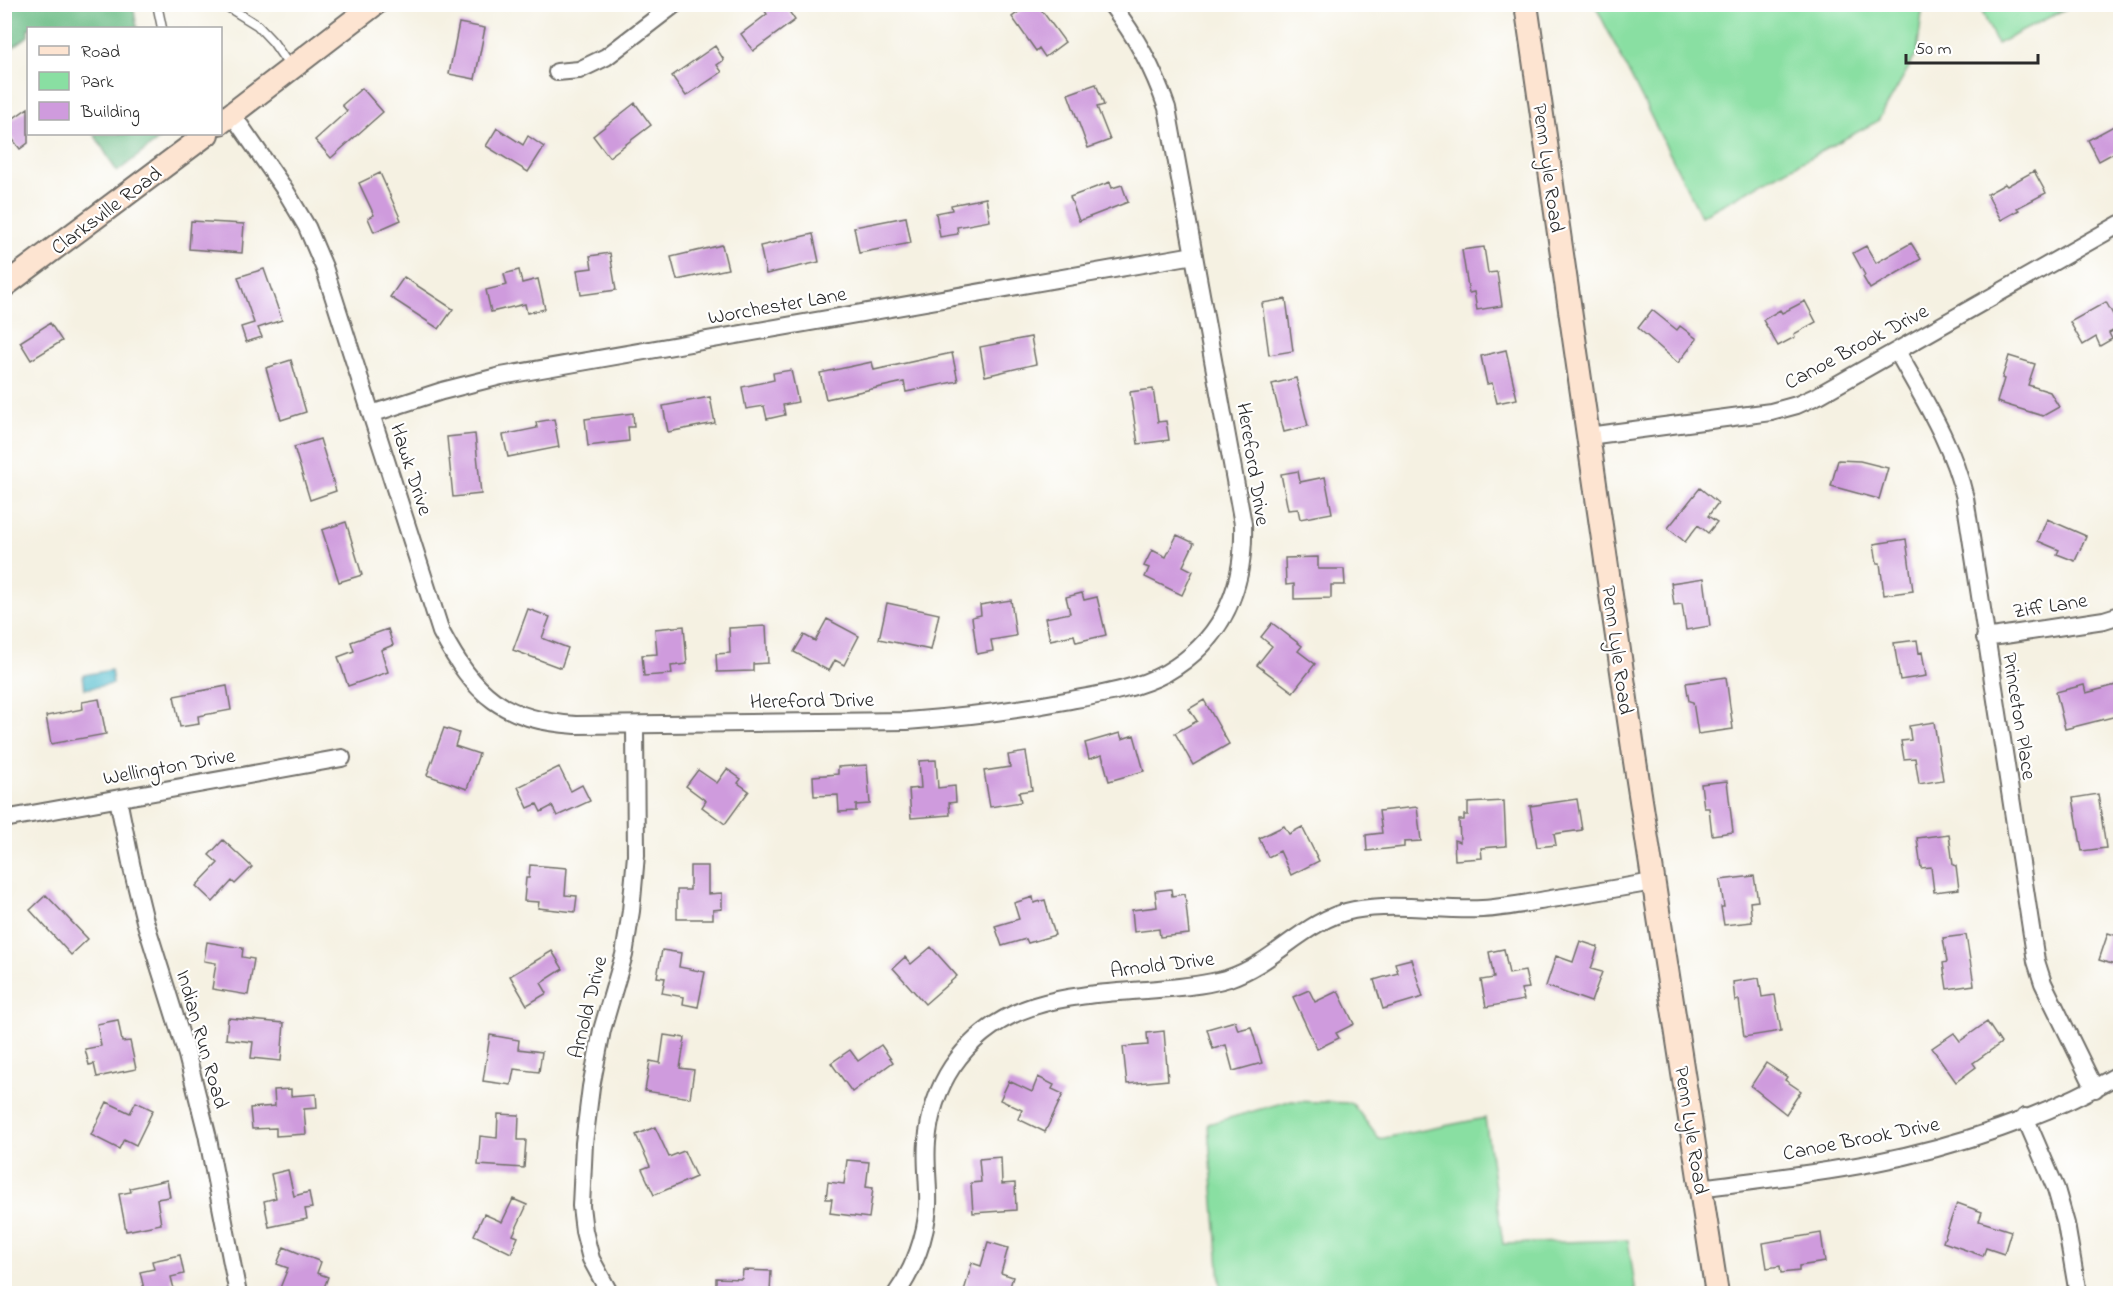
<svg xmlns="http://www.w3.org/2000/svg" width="2125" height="1298" viewBox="0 0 2125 1298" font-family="'Indie Flower',sans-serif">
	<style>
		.green { fill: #89dfa2; stroke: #5a8566; stroke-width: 1.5 }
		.forest { fill: #6ebe88; stroke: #4c745a; stroke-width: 1.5 }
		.water { fill: #50bbcc; stroke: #3e737c; stroke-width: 1.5 }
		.building { fill: #cf9bdd }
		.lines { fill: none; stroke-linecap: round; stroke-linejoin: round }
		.lane-casing { stroke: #72706b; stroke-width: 11 }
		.street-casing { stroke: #72706b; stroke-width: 20 }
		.secondary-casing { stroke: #72706b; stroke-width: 26 }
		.lane { stroke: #fff; stroke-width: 8 }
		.street { stroke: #fff; stroke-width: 16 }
		.secondary { stroke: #fde4d1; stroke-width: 22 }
		.labels { text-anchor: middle; stroke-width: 4.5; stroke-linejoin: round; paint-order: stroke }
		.street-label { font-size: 21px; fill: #2b2b2b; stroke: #fff }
	</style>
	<rect width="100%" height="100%" fill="#fff"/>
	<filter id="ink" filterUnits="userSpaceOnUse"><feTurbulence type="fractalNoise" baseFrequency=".0167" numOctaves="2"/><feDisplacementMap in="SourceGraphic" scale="12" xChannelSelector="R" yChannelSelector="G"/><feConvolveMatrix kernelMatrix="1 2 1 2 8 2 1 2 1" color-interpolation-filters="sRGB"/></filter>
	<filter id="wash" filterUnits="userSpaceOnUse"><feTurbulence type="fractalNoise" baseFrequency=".008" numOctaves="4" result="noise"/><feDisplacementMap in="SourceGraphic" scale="24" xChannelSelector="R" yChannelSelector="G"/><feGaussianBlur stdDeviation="1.35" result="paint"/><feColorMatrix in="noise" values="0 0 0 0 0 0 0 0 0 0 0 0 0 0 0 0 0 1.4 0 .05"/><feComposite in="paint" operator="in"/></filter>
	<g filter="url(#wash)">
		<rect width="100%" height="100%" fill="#f5f1e2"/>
		<path class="green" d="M1595,5h328l-6,48 -39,68 -177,95z
			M1979,5h94l-76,39z
			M1289,1101l63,2 27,36 106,-21 18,126 125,-4 8,53h-415l-13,-169z"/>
		<path class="forest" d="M5,4l128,1 4,23h-109v8l-23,17z
			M94,134h72l-49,38z"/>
		<path class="water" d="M111,670l2,14 -28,5 -2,-14z"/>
		<g id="blocks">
			<path class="building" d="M760,4h24l11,16 -42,31 -12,-17 26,-20z
				M1029,4h8l28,38 -20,15 -6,-9 -3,3 -24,-34z
				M459,23l26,5 -10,51 -26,-5z
				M715,46l9,14 -7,5 5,7 -36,24 -14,-20z
				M1096,84l8,21 -7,2 13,33 -22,8 -20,-54z
				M362,88l21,24 -52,46 -16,-18 32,-29 -5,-6z
				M635,103l16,22 -42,32 -16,-21z
				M28,108v35l-8,6 -16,-21v-3z
				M2121,122v27l-22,12 -11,-21z
				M497,128l26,17 5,-9 16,11 -16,25 -42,-26z
				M2034,171l12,22 -29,15 2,2 -18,10 -14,-26 18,-10 2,2z
				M380,173l21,47 -27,12 -6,-14 6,-3 -15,-32z
				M1110,182l2,6 10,-3 6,17 -49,19 -9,-24z
				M986,198l4,23 -33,6 1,7 -18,3 -4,-24 16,-3 -1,-5z
				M906,217l5,26 -52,10 -5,-26z
				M191,221l53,3 -2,29 -53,-4z
				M813,234l6,28 -53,12 -6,-28z
				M1911,243l10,16 -51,30 -7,-12 2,-2 -12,-22 13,-7 10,17z
				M722,245l6,24 -51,11 -6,-23z
				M1484,247l4,26 9,-1 5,34 -25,4 -3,-18 -5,1 -7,-43z
				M610,253l6,37 -35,5 -4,-25 15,-2 -2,-12z
				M264,269l18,51 -24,8 4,9 -16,5 -5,-15 13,-4 -16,-46z
				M519,270l3,13 16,-4 7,30 -18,4 -2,-9 -34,8 -5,-22 21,-5 -3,-11z
				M404,277l49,32 -14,20 -49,-32z
				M1286,299l7,52 -24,4 -7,-52z
				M1805,301l11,21 -22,12 1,3 -17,9 -15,-26 17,-10 2,3z
				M2106,302l14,25 -11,6 3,6 -12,7 -4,-9 -13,8 -13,-23z
				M1652,310l25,20 3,-4 17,13 -19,24 -40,-35z
				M50,323l12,18 -31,19 -11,-18z
				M1031,337l5,27 -51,12 -5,-29z
				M1506,350l11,49 -20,4 -5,-20 -5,1 -6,-28z
				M952,353l6,28 -52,11 -2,-10 -78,17 -6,-26 52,-11 2,8z
				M2009,356l26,8 -7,21 22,7 9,15 -16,9 -46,-14 7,-23 -2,-1z
				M291,360l15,52 -25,8 -15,-52z
				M791,370l7,32 -15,3 2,10 -18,4 -3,-13 -18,3 -4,-22 32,-7 -1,-7z
				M1296,378l12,48 -24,6 -12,-48z
				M1153,389l5,33 8,-1 3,19 -31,4 -8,-52z
				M710,397l5,26 -47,9 -5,-26z
				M633,413l1,14h-6l1,14 -41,5 -3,-27z
				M554,419l5,28 -51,10 -5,-22 34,-7 -1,-6z
				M475,434l6,60 -28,3 -6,-60z
				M320,439l16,52 -26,9 -16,-53z
				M1838,460l22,1 28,7 -9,31 -48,-13z
				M1298,471l2,11 25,-5 7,36 -32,6 -2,-10 -10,1 -7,-36z
				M1700,488l18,15 -10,13 9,6 -9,11 -10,-8 -13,17 -17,-14z
				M2047,519l39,17 -11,25 -18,-7 2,-4 -21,-9z
				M346,522l16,53 -23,7 -17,-52z
				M1177,535l17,8 -11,23 10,5 -11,24 -37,-18 4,-9 -5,-2 8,-16 14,7z
				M1906,539l7,52 -29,4 -4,-32h-3l-3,-19z
				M1318,557v12h26l1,16h-14v13l-37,1v-15l-8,1 -1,-27z
				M1704,578l6,48 -24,4 -4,-26 -8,1 -3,-22z
				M1082,593l2,7 13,-3 9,38 -30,7 -2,-7 -24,5 -5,-22 25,-5 -4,-16z
				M1011,600l5,36 -25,4 2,11 -16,3 -5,-37 9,-2 -1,-10z
				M887,603l52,11 -8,36 -52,-11z
				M528,609l22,8 -8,21 26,10 -7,20 -48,-18z
				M827,619l32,17 -15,29 -9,-5 -6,11 -35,-19 10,-17 11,6z
				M1272,623l30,23 -4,5 17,13 -22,28 -36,-27 15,-19 -11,-9z
				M684,626l3,38 -16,2 1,8 -28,2 -2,-21 15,-1 -2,-25z
				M766,626l2,37 -15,1v7l-36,1 -1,-18 14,-1 -1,-25z
				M388,629l5,16 -12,5 7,22 -40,14 -10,-29 16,-6 -3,-9z
				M1917,640l2,13 3,-1 4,24 -26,4 -6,-37z
				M1726,677l7,52 -35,5 -5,-32 -4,-1 -3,-18z
				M2084,685l2,8 30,-8 5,17v13l-56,14 -9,-37z
				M227,686l4,24 -33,6 1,8 -19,3 -6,-31z
				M99,699l7,35 -55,10 -5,-28 37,-7 -1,-7z
				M1204,700l25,44 -36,21 -18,-32 22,-12 -8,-12z
				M1934,722l9,58 -24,4 -4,-26 -11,1 -3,-18 10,-1 -2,-14z
				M444,728l15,5 -4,13 24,8 -12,35 -40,-14z
				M1120,733l2,6 12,-4 10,36 -35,10 -7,-26 -13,4 -4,-16z
				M1026,752l6,38 -13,2 2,10 -31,5 -6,-36 26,-4 -2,-12z
				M936,760l2,28 17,-2 1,16 -7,1 1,12 -39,3 -2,-29 12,-1 -2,-27z
				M867,765l3,39 -14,1v6l-17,1 -1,-17 -24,1 -1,-20 25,-2v-7z
				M559,767l12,24 11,-6 8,16 -33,15 -5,-10 -11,6 -4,-8 -9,4 -10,-21z
				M727,769l14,10 -3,4 11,8 -24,33 -23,-17 4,-6 -20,-15 12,-16 19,13z
				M1727,781l6,51 -21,3 -3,-27h-5l-3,-24z
				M2098,794l8,54 -24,3 -9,-53z
				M1577,799l5,31 -28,4 2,11 -19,2 -7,-41z
				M1504,801l2,45 -25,2 1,10 -27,2 -1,-20 6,2 -1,-22h5v-5h4v-12z
				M1417,807l4,34 -17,1v5l-37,4 -1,-16 16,-2 -3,-22z
				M1284,826l5,8 13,-7 17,34 -28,14 -11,-24 -12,6 -9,-19z
				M1949,834l4,31 3,1 3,23 -25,3 -3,-25 -10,1 -4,-30z
				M223,840l29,27 -17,17 -3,-3 -19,21 -17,-16 22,-23 -9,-8z
				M530,865l37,3 -2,27 12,1 -2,16 -37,-4 1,-6 -15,-1 2,-23h3z
				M690,866h18v28l14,-1v16l-9,1v9h-36v-29h13z
				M1754,876l4,25 -8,1 2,20 -28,3 -3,-18h3l-4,-27z
				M1171,889l1,7 13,-2 4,40 -29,3 -1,-8 -25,3 -2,-22 25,-3 -2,-16z
				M46,895l42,44 -17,16 -41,-45z
				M1033,897l1,6 11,-3 10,35 -27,8 -2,-4 -24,7 -7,-20 24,-7 -5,-16z
				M2108,933l13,4v30l-22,-7z
				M1966,935l8,50 -27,4 -4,-26 4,-1 -4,-24z
				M1580,941l18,6 -7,22 11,3 -11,30 -45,-16 10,-30 17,6z
				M207,942l36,6 -1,9 12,2 -6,36 -36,-6 4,-26 -12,-2z
				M931,947l26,29 -32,28 -32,-36 12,-11 6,7z
				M1504,949l5,25 16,-3 4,17 -8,1 3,11 -38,7 -5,-27 13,-2 -5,-26z
				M662,950l19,3 -2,14 26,5 -7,35 -15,-3 1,-7 -22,-4 3,-15 -8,-1z
				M552,951l11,18 -22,14 6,10 -20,12 -17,-29z
				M1411,959l12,38 -40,12 -9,-29 24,-7 -3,-10z
				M1759,978l3,19 13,-2 6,36 -37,6 -5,-37 -4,1 -2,-19z
				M1309,990l6,12 23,-11 16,33 -18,9 3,5 -22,11 -24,-52z
				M228,1018l56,5 -3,38 -30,-3 2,-16 -27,-3z
				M118,1020l4,22 8,-1 6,28 -39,8 -3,-13 -5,1 -4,-16 16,-3 -4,-22z
				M1235,1021l3,9 13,-3 11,36 -29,8 -7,-26 -13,4 -6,-20z
				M1987,1022l14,21 -28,20 3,4 -20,15 -24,-34 22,-15 6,8z
				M1164,1031l4,49 -41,4 -4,-37 25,-2 -1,-12z
				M490,1035l29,5 -1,9 24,3 -3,20 -25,-3 -3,16 -28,-4z
				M664,1035l21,3 -5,30 14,2 -4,28 -45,-7 5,-30 10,2z
				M881,1045l12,17 -41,30 -21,-29 19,-13 8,11z
				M1766,1063l21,14 -2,3 16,11 -15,23 -35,-28z
				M1038,1077l16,8 -2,4 11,5 -18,38 -27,-13 4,-9 -22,-10 9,-19 23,11z
				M291,1089v7l25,-2 1,14 -13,1 2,25 -30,2v-8l-24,1 -2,-21 25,-2 -1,-16z
				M107,1102l23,11 6,-11 17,8 -17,35 -12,-6 -5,10 -28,-14z
				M498,1114l21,1 -1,25h8l-2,28 -46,-3 2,-29 17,2z
				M655,1127l14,30 15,-6 12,26 -42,18 -12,-26 8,-3 -14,-31z
				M1001,1157l1,27 13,-1 1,27 -43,3 -2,-30 10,-1 -2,-23z
				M847,1160l22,2 -3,25 7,1 -4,30 -39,-5 2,-14h-6l2,-17 16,2z
				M288,1170l6,26 15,-4 3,16 -7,1 2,10 -38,8 -5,-26 12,-3 -5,-24z
				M167,1180l3,17 -13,2 4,25 -35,7 -7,-37 12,-2 -1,-4z
				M513,1199l14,6 -14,30 5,2 -7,16 -37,-18 10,-21 18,8z
				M1957,1203l25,9 -3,9 32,10 -7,23 -18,-6 -3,8 -40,-14z
				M1821,1233l4,29 -26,4v5l-18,2 -1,-7 -13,2 -4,-25z
				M988,1242l20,6 -7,25 12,4 -5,16h-36l-8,-2 8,-28 9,3z
				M284,1247l37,15 -4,11 11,4 -6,16h-44l10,-25 -11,-4z
				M180,1255l4,19 -13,3 4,16h-30l-5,-21 14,-3 -2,-8z
				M743,1270l28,1 -1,22h-54v-15l26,1z"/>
		</g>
	</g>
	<g filter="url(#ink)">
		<use href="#blocks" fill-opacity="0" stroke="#72706b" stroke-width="1.5"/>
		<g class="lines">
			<g class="lane-casing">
				<path id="lane" d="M157,4l5,24
					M223,4l34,21 16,17 18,26"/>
			</g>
			<g class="street-casing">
				<path id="street" d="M557,72l22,-2 27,-13 69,-53
					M232,114l53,76 22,37 17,40 117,365c34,64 62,88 135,93l331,-4c53,-4 106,-10 158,-20 33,-6 72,-12 101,-28 57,-33 79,-86 77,-149l-76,-416c-14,-40 -30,-70 -56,-104
					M1897,351c27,49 55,92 68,147l71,463 7,22 52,106
					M371,414l71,-23 59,-15 693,-121
					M1588,436l183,-24 26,-7 22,-10 301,-171
					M1985,638l119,-18 16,-5
					M118,799l14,69 13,53 42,134 20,79 31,160
					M4,819l338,-61
					M2025,1117l31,72 10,35 12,70
					M1701,1188c57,-8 115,-14 171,-25 83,-16 176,-47 248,-89
					M610,1294l-19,-35 -7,-28 -3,-25 3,-63 7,-56 11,-57 22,-75 7,-44 5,-56 -1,-129
					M896,1294c18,-25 30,-57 32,-88 1,-21 -3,-43 -1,-64 2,-26 11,-54 25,-75 52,-77 136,-71 218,-79 20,-2 40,-4 59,-10 46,-15 76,-59 125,-68 43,-8 85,1 128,-1 23,-1 46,-6 69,-10 34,-5 68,-11 102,-17"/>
			</g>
			<g class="secondary-casing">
				<path id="secondary" d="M1526,4l108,751 83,539
					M220,123l155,-119
					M4,286l203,-152"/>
			</g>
			<use href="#lane" class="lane"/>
			<use href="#street" class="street"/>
			<use href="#secondary" class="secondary"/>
		</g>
	</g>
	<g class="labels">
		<g class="street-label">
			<text transform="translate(1549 168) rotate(82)" y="7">Penn Lyle Road</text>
			<text transform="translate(106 210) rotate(-37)" y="7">Clarksville Road</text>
			<text transform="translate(777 305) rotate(-10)" y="7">Worchester Lane</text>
			<text transform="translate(1856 346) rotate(-28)" y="7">Canoe Brook Drive</text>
			<text transform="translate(1254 464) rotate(81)" y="7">Hereford Drive</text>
			<text transform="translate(412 469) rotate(72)" y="7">Hawk Drive</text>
			<text transform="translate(2050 605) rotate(-9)" y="7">Ziff Lane</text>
			<text transform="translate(1618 650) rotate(82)" y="7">Penn Lyle Road</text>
			<text transform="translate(812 700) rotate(-1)" y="7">Hereford Drive</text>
			<text transform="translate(2020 716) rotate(81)" y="7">Princeton Place</text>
			<text transform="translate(169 766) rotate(-10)" y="7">Wellington Drive</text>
			<text transform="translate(1162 964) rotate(-7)" y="7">Arnold Drive</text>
			<text transform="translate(587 1007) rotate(-76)" y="7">Arnold Drive</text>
			<text transform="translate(203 1039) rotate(74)" y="7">Indian Run Road</text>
			<text transform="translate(1692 1130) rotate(81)" y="7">Penn Lyle Road</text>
			<text transform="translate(1861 1138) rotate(-11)" y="7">Canoe Brook Drive</text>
		</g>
	</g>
	<rect width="2125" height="1298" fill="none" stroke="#fff" stroke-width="24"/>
	<rect x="27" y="27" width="195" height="108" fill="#ffffff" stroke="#aaaaaa" stroke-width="1.5"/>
	<rect x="39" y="46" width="30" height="9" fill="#fde4d1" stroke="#aaaaaa" stroke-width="1.5"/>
	<text x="81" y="57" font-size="18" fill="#2b2b2b">Road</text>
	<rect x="39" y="72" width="30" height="18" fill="#89dfa2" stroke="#aaaaaa" stroke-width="1.5"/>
	<text x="81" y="87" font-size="18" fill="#2b2b2b">Park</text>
	<rect x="39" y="102" width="30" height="18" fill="#cf9bdd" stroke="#aaaaaa" stroke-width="1.5"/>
	<text x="81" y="117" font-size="18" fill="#2b2b2b">Building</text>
	<path d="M1906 54v9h132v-9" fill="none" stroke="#2b2b2b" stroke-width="3"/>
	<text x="1915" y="54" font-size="18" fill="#2b2b2b" stroke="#ffffff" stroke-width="4.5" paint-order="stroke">50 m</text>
</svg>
